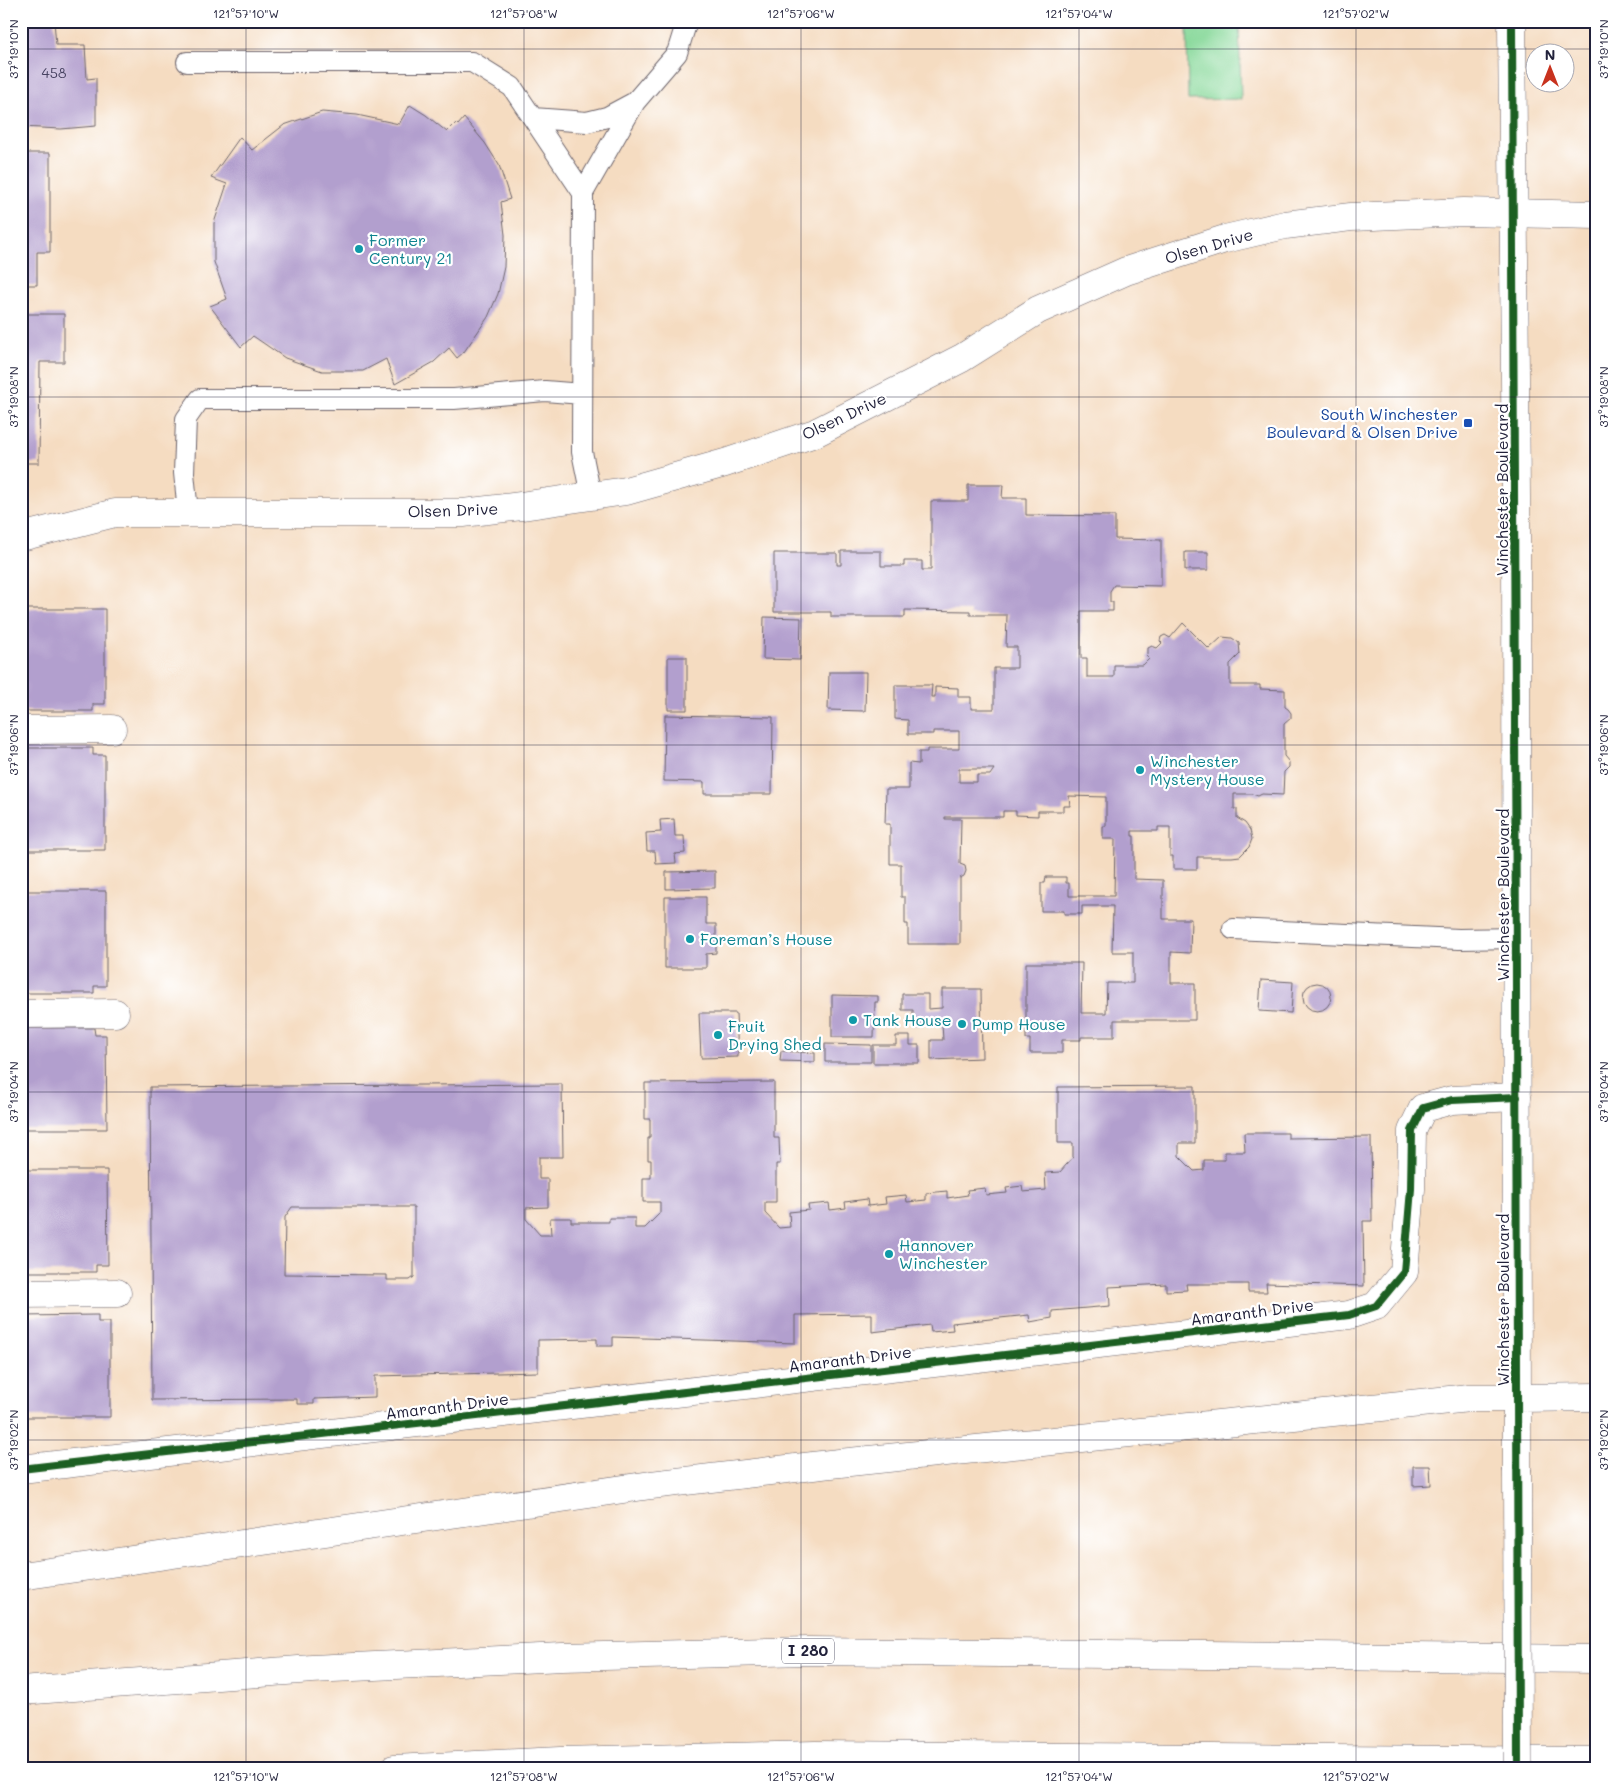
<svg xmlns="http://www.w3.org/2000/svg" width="1618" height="1790" viewBox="0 0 1618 1790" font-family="Mali,sans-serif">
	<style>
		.green { fill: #86d899; stroke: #547d6a }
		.building { fill: #b29fce; fill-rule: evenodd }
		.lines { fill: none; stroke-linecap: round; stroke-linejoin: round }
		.lane-casing { stroke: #6c636a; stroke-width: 22 }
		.street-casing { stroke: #6c636a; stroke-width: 29 }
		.secondary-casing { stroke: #6c636a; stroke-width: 29 }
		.primary-casing { stroke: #6c636a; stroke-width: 29 }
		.highway-casing { stroke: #6c636a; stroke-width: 29 }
		.lane { stroke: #fff; stroke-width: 20 }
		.street { stroke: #fff; stroke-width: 28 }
		.secondary { stroke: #fff; stroke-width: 28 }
		.primary { stroke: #fff; stroke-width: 28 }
		.highway { stroke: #fff; stroke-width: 28 }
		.primary-bridge-casing { stroke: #6c636a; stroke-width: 29; stroke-linecap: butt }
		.primary-bridge { stroke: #fff; stroke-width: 28 }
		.cycleway-casing { stroke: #fff; stroke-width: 11 }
		.cycleway { stroke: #1b5e20; stroke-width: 8 }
		.ticks { fill: none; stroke: #22223b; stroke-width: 1; stroke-opacity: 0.45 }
		.culture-dot { fill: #0f9aa8; stroke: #fff; stroke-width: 2 }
		.transit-dot { fill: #1a4fb4; stroke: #fff; stroke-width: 2 }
		.labels { text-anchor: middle; stroke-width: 4.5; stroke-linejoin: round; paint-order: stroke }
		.number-label { font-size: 14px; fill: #464160 }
		.shield { fill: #fff; stroke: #646476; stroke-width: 1 }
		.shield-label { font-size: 15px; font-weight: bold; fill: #22223b }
		.culture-label { font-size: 16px; fill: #0d838f; stroke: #fff; text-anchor: start }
		.street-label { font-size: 16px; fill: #22223b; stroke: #fff }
		.transit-label { font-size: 16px; fill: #164399; stroke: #fff; text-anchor: end }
		.neatline { fill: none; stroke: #22223b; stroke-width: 2 }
		.ticks-label { font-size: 12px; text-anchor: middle; fill: #22223b }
	</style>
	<rect width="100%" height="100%" fill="#fff"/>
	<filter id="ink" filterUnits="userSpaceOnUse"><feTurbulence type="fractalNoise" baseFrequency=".02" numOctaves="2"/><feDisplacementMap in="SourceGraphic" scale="10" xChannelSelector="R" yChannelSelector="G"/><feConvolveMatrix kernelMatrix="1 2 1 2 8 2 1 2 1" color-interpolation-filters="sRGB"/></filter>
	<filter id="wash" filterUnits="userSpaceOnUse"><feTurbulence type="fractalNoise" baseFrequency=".0096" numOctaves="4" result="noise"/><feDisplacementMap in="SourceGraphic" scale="20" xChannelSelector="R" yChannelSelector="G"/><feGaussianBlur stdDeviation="1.12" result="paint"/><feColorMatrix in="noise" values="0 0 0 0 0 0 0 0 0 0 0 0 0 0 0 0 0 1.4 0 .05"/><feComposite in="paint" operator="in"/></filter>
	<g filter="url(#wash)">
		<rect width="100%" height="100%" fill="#f5dcc1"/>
		<path class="green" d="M1187,21h52l2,78 -53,1z"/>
		<g id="blocks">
			<path class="building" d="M21,21h33l2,24h29l2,34 9,-1v48l-35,3 -40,-2v-49h2l-2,-10z
				M410,105l16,10 21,17 9,-9 2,2 6,-7 21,25 14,22 11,34 -9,3 4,33 -1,32 -6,27 -10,23 -24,35 -7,6 -8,-10 -15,14 -39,22 -9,-25 -23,12h-41l-37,-13 -32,-22 -12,11 -31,-41 17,-7 -13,-37v-39l13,-39 -16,-6 29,-41 12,13 32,-25 38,-13 35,3 42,9z
				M21,153h29v99h-13v33h-16z
				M21,314h43v48h-24l-1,101h-18z
				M968,485h35l-1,13h24v17l89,1v23l46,1v46l-47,-1 -4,6v11h3v9h-32v47h6v19h27v-12h29l6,-6 -3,-3 2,-2v-6l4,-2 5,2 5,-5 -2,-2 1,-4 4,-2 5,3 13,-15 26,26 13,-12 10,1 7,5 1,11 -10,10v21h30v4l25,1v17l3,2 3,4v5l-7,6v32l5,6v5l-5,5 -1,23 -21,-1 -4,2 -6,-2h-18v15h3v9l8,5 5,7 2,9 -3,8 -9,9 -8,1h-35v12h-24v-13h-3v-29h-12v4h-26v5h2v43l29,1v39h28l-1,34 -19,-1v31h24v37h-81v17h-33v3h-19v13h-32v-14h-4v-76h56l-1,50h25l1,-30h26v-31h-21l1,-46h-31v8h-18v-3h-23v-28h4l1,-6h20v6h3v13h45l1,-57h-12v-13h3v-29l-37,-1 1,10h-7v5h-25v5l-22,-1v-4h-13v6h-58v2h16l-1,45 5,2 1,5 -2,5 -4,2v66h-52v-20h-3v-27h-4v-33h-11v-40h-5l1,-35h23v-26l10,1v-12h8v-3h32v-18h-26v3h-25v-14l-13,-1v-34h37l-1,12h4v-10l23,1v9h13v12h23v-41h23v-21h-11l1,-32h-37v-4l-65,-1v7h-74v-5h-57v-59h63v12h4v-14h40v15h23v-5h18v9h9v-69h37zM959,769h35l-4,6h-13v7h-18z
				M1185,552h23v18h-23z
				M21,609h84v95h-12v7h-72z
				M764,617l37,1 -1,42 -37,-1z
				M668,657h19v53h-19z
				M829,672h37l-1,39 -37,-1z
				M665,715l108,2 -1,77h-68v-12l-40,-1z
				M21,748h72v7h12v95h-84z
				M674,819l1,17h9l1,17 -10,1 1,9 -20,1 -1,-13h-8l-1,-18 15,-1 -1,-12z
				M715,871v17l-49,1v-17z
				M21,891h85v95h-12v7h-73z
				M665,897h41v27h10v29l-10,1v14h-41z
				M1261,980l32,2 -2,31 -32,-2z
				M1303 997a14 14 0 1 1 28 0a14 14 0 1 1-28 0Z
				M942,989h39l1,69 -51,2v-20h12l-1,-16 -29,1v-15h-11v-16h26v15l14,-1z
				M832,995l46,1v6h-3l-1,35h-42z
				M699,1013h37l2,44 -37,1z
				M21,1028h73l1,7h11l1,94h-86z
				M896,1036h14v9h9v18h-46v-18h23z
				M825,1044l46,1v17h-46z
				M781,1051l34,2v9l-35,-1z
				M774,1082v56h5l1,26h-4v38h-11v11l14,15 11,-1 -1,-15 20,-2 -1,-5 21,-2 1,7 16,-2 -1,-6 22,-3 1,7 18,-2 -1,-7 21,-2 1,7 19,-2v-7l21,-2v7l21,-3 -1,-5 18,-2 1,7 21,-2 -1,-5 16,-2 1,6 23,-2 -1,-17 15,-1 13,-15v-14h-15v-56l137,-1v57h-16v13l15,15 10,-1v-10h21v-8h20l-1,-19h44v5l83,-1 1,84h-9l1,65 -98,-3 1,9h-19v-8h-62l1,6 -21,1v-7l-57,3 1,19 -58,5v7l-22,4 -1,-7 -77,8 1,7 -22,2 -1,-7 -58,7v-18l-77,1v28l-182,-6v9h-16v-7l-59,1v32l-163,4v21l-61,2v5h-17v-5l-145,1 -2,-313 412,-3 1,73h-24v22h9v28l-22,1v11l14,16h11l-1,-17h21v4h38v-4h26v10h10l15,-15v-11h-17v-24h8v-18h-3v-22h2v-19h-5v-36zM292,1207h122v70l-4,3h-23v-5l-103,-1 1,-57z
				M21,1170h86l1,95h-12v7h-75z
				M98,1315v7h12v95h-89v-101z
				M1413,1466h17l1,19 -18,1z"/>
		</g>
	</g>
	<g filter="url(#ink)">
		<use href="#blocks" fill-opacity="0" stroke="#6c636a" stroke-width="1"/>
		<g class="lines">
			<g class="lane-casing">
				<path id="lane" d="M187,62h285l40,25 71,106
					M533,118l54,4 20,-5 28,-15
					M591,496l-9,-44 1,-259 52,-91 42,-49 10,-32
					M188,512l-4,-39 2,-54 14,-20h254l91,-8 37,3
					M1233,929l226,10 58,-1"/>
			</g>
			<g class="street-casing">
				<path id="street" d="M21,537l43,-11
					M21,730l91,-1
					M21,1014l94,-1
					M21,1294l96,-1
					M21,1469l1328,-154 27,-9 28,-34 7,-83 1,-58 11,-23 29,-8 65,-3"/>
			</g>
			<g class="secondary-casing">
				<path id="secondary" d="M64,526l51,-13h348l58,-7 105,-15 99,-28 90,-30 147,-75 76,-48 88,-39 99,-32 60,-14 66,-8 113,-5 133,3"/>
			</g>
			<g class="primary-casing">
				<path id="primary" d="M1512,21l4,475 1,973
					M1516,1398l81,-1"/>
			</g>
			<g class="highway-casing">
				<path id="highway" d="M21,1576l630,-91 179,-21 639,-66h47
					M21,1691l291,-22 250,-12 246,-6 789,8
					M394,1769l166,-8 255,-6 782,6"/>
			</g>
			<use href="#lane" class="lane"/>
			<use href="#street" class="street"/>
			<use href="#secondary" class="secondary"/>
			<use href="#primary" class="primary"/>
			<use href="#highway" class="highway"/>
			<g class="primary-bridge-casing">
				<path id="primary-bridge" d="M1517,1469l1,300"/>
			</g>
			<use href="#primary-bridge" class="primary-bridge"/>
			<g class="cycleway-casing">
				<path id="cycleway" d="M1512,21c4,583 4,1165 6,1748
					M21,1469l1328,-154 27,-9 28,-34 7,-83 1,-58 11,-23 29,-8 65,-3"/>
			</g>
			<use href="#cycleway" class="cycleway"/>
		</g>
	</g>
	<path class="ticks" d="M246,21v1748M524,21v1748M801,21v1748M1079,21v1748M1356,21v1748M21,49h1576M21,397h1576M21,745h1576M21,1092h1576M21,1440h1576"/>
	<g class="culture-dot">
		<circle cx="359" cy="249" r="5"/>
		<circle cx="1140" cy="770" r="5"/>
		<circle cx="690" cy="939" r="5"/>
		<circle cx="853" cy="1020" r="5"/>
		<circle cx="962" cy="1024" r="5"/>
		<circle cx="718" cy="1035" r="5"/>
		<circle cx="889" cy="1254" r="5"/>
	</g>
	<rect class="transit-dot" x="1463" y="418" width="10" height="10" rx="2.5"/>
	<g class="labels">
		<g class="number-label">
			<text x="54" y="78">458</text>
		</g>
		<rect class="shield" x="782" y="1638.5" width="52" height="25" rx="4"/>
		<g class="shield-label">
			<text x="808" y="1656">I 280</text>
		</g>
		<g class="culture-label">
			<text x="369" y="246">Former<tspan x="369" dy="18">Century 21</tspan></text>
			<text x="1150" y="767">Winchester<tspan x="1150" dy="18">Mystery House</tspan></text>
			<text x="700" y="945">Foreman’s House</text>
			<text x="863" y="1026">Tank House</text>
			<text x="972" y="1030">Pump House</text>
			<text x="728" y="1032">Fruit<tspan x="728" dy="18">Drying Shed</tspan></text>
			<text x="899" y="1251">Hannover<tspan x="899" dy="18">Winchester</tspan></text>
		</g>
		<g class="street-label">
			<text transform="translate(1209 246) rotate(-16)" y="6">Olsen Drive</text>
			<text transform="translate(844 416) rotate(-25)" y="6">Olsen Drive</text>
			<text transform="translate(1502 490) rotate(-90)" y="6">Winchester Boulevard</text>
			<text transform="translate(453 510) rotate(-2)" y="6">Olsen Drive</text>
			<text transform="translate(1503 895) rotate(-90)" y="6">Winchester Boulevard</text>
			<text transform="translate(1503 1300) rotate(-90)" y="6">Winchester Boulevard</text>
			<text transform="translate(1252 1312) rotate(-7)" y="6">Amaranth Drive</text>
			<text transform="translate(850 1359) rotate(-7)" y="6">Amaranth Drive</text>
			<text transform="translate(447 1406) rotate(-7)" y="6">Amaranth Drive</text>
		</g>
		<g class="transit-label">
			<text x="1458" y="420">South Winchester<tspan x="1458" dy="18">Boulevard &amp; Olsen Drive</tspan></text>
		</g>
	</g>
	<rect width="1618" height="1790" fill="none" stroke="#fff" stroke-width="55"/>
	<g transform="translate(1550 68)"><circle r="24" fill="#ffffff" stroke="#a7a7b1"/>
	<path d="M0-4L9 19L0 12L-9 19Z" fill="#c8321e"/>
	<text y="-8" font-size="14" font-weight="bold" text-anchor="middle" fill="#22223b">N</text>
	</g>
	<rect x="28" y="28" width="1562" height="1734" class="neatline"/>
	<g class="ticks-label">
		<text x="246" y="18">121°57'10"W</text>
		<text x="524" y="18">121°57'08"W</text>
		<text x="801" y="18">121°57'06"W</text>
		<text x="1079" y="18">121°57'04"W</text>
		<text x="1356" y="18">121°57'02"W</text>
		<text transform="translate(14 49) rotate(-90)" y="4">37°19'10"N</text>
		<text transform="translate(1604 49) rotate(-90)" y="4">37°19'10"N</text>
		<text transform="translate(14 397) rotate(-90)" y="4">37°19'08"N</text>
		<text transform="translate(1604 397) rotate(-90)" y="4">37°19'08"N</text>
		<text transform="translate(14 745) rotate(-90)" y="4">37°19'06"N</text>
		<text transform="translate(1604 745) rotate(-90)" y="4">37°19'06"N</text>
		<text transform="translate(14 1092) rotate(-90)" y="4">37°19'04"N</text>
		<text transform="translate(1604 1092) rotate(-90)" y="4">37°19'04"N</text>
		<text transform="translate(14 1440) rotate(-90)" y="4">37°19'02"N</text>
		<text transform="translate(1604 1440) rotate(-90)" y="4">37°19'02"N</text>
		<text x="246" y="1781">121°57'10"W</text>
		<text x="524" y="1781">121°57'08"W</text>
		<text x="801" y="1781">121°57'06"W</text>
		<text x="1079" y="1781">121°57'04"W</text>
		<text x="1356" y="1781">121°57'02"W</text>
	</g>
</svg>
